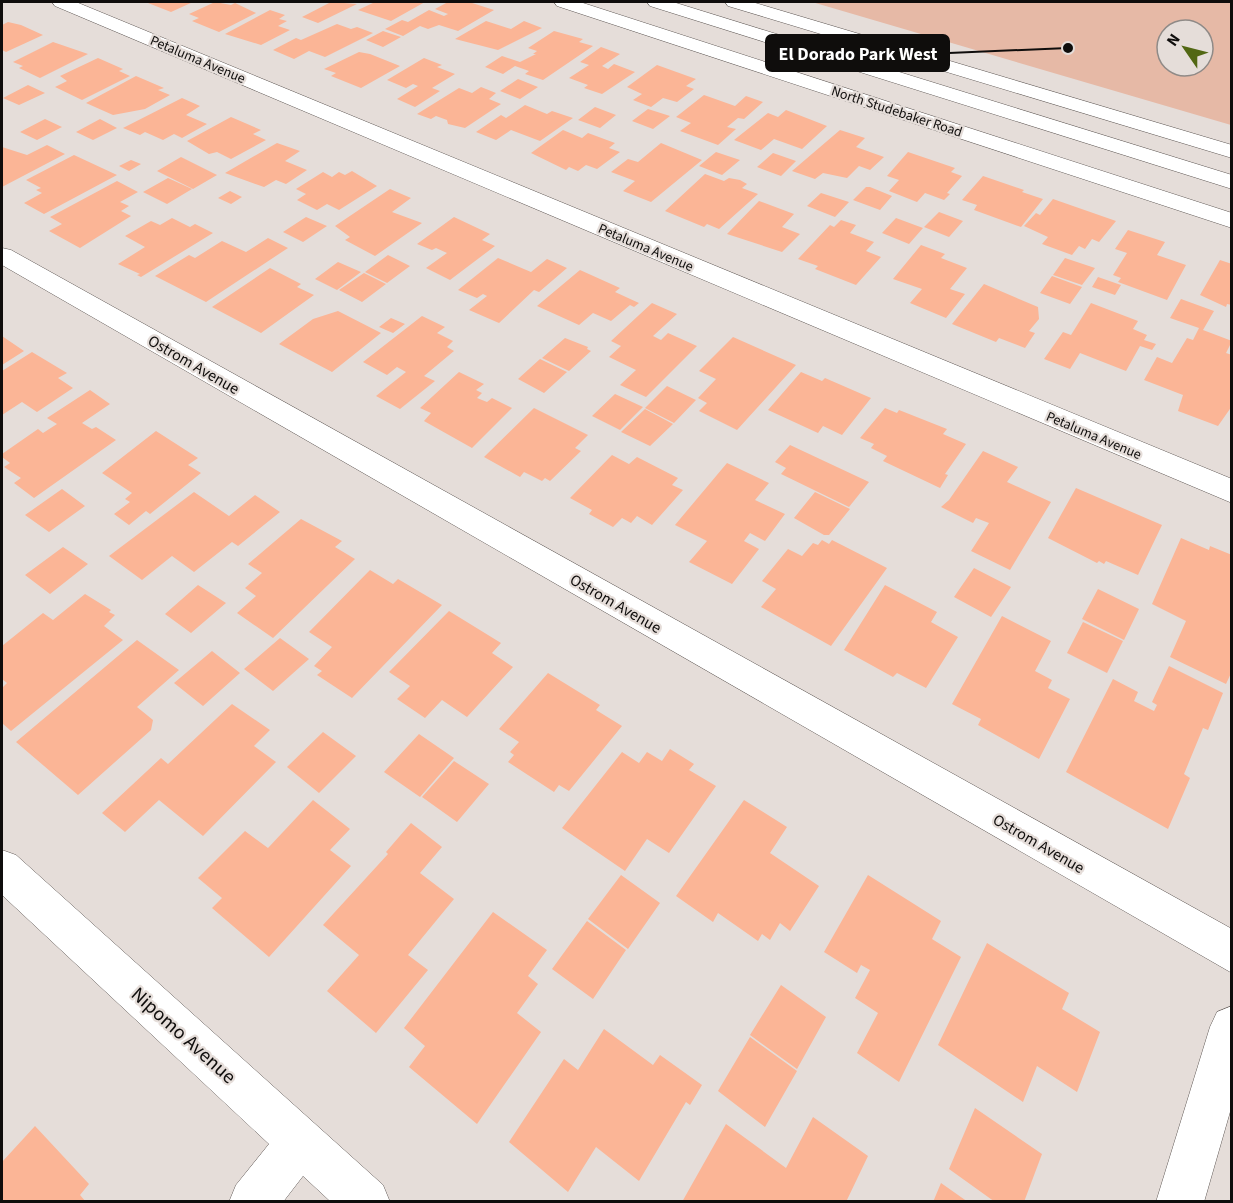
<svg xmlns="http://www.w3.org/2000/svg" width="1233" height="1203" viewBox="0 0 1233 1203" font-family="'Source Sans 3',sans-serif">
	<style>
		.green { fill: #e6b9a6; fill-rule: evenodd }
		.building { fill: #fbb596 }
		.lines { fill: none; stroke-linecap: round; stroke-linejoin: round }
		.street-casing { stroke: #615a57; stroke-width: 1 }
		.secondary-casing { stroke: #615a57; stroke-width: 1 }
		.street { fill: #fff; fill-rule: evenodd }
		.secondary { fill: #fff; fill-rule: evenodd }
		.labels { text-anchor: middle; stroke-width: 4.5; stroke-linejoin: round; paint-order: stroke }
		.far-street-label { font-size: 14px; fill: #0f0d0c; stroke: #e5ddd9 }
		.street-label { font-size: 16px; fill: #0f0d0c; stroke: #e5ddd9 }
		.near-street-label { font-size: 20px; fill: #0f0d0c; stroke: #e5ddd9 }
		.leader { fill: none; stroke: #0f0d0c; stroke-width: 2 }
		.callout-dot { fill: #0f0d0c; stroke: #e5ddd9; stroke-width: 2 }
		.callout { fill: #0f0d0c; stroke: #0f0d0c; stroke-width: 2 }
		.callout-label { font-size: 18px; text-anchor: middle; font-weight: bold; fill: #fff }
	</style>
	<rect width="100%" height="100%" fill="#e5ddd9"/>
	<path class="green" d="M812,2h419v123zM1167,30h36v36h-36z"/>
	<path class="building" d="M152,2h41l-22,10 -23,-9z
		M215,2l16,3 4,-2 21,10 -37,19 -27,-11 7,-3 -10,-4z
		M331,2l26,2 -39,19 -16,-6z
		M375,2h50l-34,19 -33,-11z
		M448,2h21l25,8 -36,21 -19,-6 -11,4 -8,-3 -17,10 -18,-7 17,-9 6,2 21,-12 15,6 4,-2 -13,-5z
		M270,10l15,5 -6,4 8,2 -9,5 12,4 -29,15 -36,-11z
		M486,21l25,8 13,-8 18,7 -44,22 -43,-11z
		M8,22l13,3 22,10 -37,17 -4,-2v-25z
		M337,24l14,5 6,-2 16,6 -48,24 -16,-6 -15,8 -21,-9 23,-12 5,2z
		M383,31l18,6 -18,10 -17,-7z
		M554,31l29,8 -4,3 14,4 -50,34 -18,-6 4,-3 -14,-5 -12,8 -18,-7 17,-11 18,6 16,-8h-3l4,-3 -9,-3z
		M53,42l35,12 -48,24 -21,-10 4,-2 -10,-4z
		M601,47l19,7 -18,12 6,3 6,-5 21,8 -33,22 -18,-6 4,-3 -19,-7 20,-13 -9,-3z
		M359,52l11,2 30,12 -39,22 -30,-12 5,-3 -12,-4z
		M98,58l25,11 -4,2 11,5 -48,24 -27,-13 12,-6 -7,-5z
		M424,58l18,7 -5,2 18,7 -23,14 8,3 -25,16 -18,-8 21,-13 -5,-2 -7,4 -19,-8z
		M657,65l39,14 -10,7 8,3 -17,13 -14,-4 -12,9 -18,-7 9,-6 -15,-7z
		M136,76l28,12 -6,2 12,5 -25,14 -32,6 -27,-12z
		M518,79l20,8 -18,12 -20,-8z
		M28,85l17,8 -26,12 -16,-7z
		M481,87l15,6 -7,6 12,5 -36,24 -17,-4 -1,-4 -11,-4 -5,3 -14,-5 42,-26 13,5z
		M704,95l31,11 11,-10 17,6 -19,17 -6,-1 -11,9 9,2 -18,16 -38,-14 11,-8 -15,-6z
		M182,98l18,8 -14,9 21,9 -25,14 -8,-4 -11,6 -18,-8 -5,3 -17,-7z
		M525,105l22,9 5,-3 21,7 -33,23 -29,-11 -15,10 -20,-8 25,-17 5,3z
		M595,107l21,8 -16,13 -22,-8z
		M648,109l22,7 -17,13 -21,-8z
		M786,110l41,16 -25,23 -28,-10 -13,11 -27,-10 34,-27 10,4z
		M231,117l30,13 -8,4 13,6 -35,19 -14,-7 -8,2 -22,-13z
		M45,119l17,8 -25,13 -17,-8z
		M100,119l17,9 -24,12 -17,-8z
		M563,130l19,8 6,-5 27,10 -6,5 11,4 -23,17 -11,-4 -8,6 -9,-4 -3,3 -35,-17z
		M840,130l25,8 -9,9 28,10 -14,13 -11,-4 -12,12 -24,-5 -8,6 -23,-8z
		M277,143l23,8 -15,10 22,9 -21,14 -10,-4 -12,7 -39,-14z
		M661,143l41,17 -51,42 -28,-11 12,-10 -24,-9 17,-13 10,3z
		M47,145l18,9 -63,33v-40l25,8z
		M716,152l24,8 -18,15 -23,-9z
		M908,152l47,16 -4,4 11,4 -15,17 3,1 -6,6 -19,-7 -8,9 -28,-11 10,-11 -12,-4z
		M773,153l23,8 -15,15 -24,-9z
		M74,155l43,20 -73,39 -20,-11 18,-10 -6,-3 5,-2 -15,-8z
		M181,157l36,18 -24,14 -36,-18z
		M131,160l10,4 -12,7 -10,-5z
		M352,171l25,15 -38,24 -12,-6 -10,6 -20,-10 9,-6 -10,-5 27,-17 9,5 7,-5 6,3z
		M705,174l19,7 5,-3 11,2 7,4 -5,4 16,6 -39,35 -12,-5 -3,3 -39,-16z
		M983,176l41,14 -2,2 21,7 -22,28 -47,-17 3,-5 -15,-5z
		M168,178l24,11 -25,15 -24,-12z
		M117,181l21,11 -18,10 9,4 -8,5 10,5 -51,32 -31,-17 13,-7 -12,-7z
		M866,187h4l22,9 -12,14 -27,-10z
		M390,189l21,9 -19,14 30,11 -47,33 -30,-16 5,-3 -15,-11z
		M230,191l12,6 -11,7 -13,-6z
		M821,193l28,9 -14,15 -28,-11z
		M1053,199l63,22 -17,21 -7,-3 -7,10 -6,-3 -7,9 -30,-11 6,-7 -24,-11 12,-13 4,2z
		M759,201l35,13 -12,13 18,7 -18,18 -55,-18z
		M939,212l24,9 -14,16 -25,-10z
		M306,217l21,9 -24,16 -20,-10z
		M454,217l36,17 -8,6 13,6 -45,34 -24,-12 21,-15 -11,-5 -4,2 -15,-6z
		M172,218l18,9 5,-3 18,9 -72,44 -4,-2 3,-1 -22,-10 27,-17 -20,-11 26,-15 9,4z
		M896,218l27,10 -14,16 -27,-11z
		M841,220l15,5 -6,8 24,9 -8,9 15,6 -25,28 -41,-16 3,-3 -20,-7 32,-34 4,2z
		M1128,230l37,12 -8,13 29,10 -19,35 -49,-18 3,-4 -8,-3 14,-22 -12,-4z
		M268,238l20,10 -82,54 -51,-26 34,-21 6,3 27,-17 24,11z
		M921,245l24,9 -4,4 26,10 -17,21 15,5 -19,24 -36,-15 12,-14 -29,-10z
		M388,255l22,11 -23,17 -22,-11z
		M498,258l33,14 16,-13 20,9 -28,24 -5,-2 -35,33 -30,-13 18,-14 -4,-2 -6,4 -19,-8z
		M1065,258l30,10 -13,17 -29,-10z
		M1220,260l12,4v41l-5,-1 -1,3 -26,-12z
		M338,262l23,10 -24,18 -22,-11z
		M270,268l31,16 -4,3 17,8 -53,38 -49,-26z
		M580,270l40,18 -5,4 24,11 -5,4 -4,-2 -19,16 -18,-8 -14,12 -42,-19z
		M364,273l22,11 -24,18 -23,-12z
		M1052,276l30,11 -12,17 -30,-11z
		M1098,277l23,8 -6,10 -23,-8z
		M984,284l54,23 1,12 -10,12 6,2 -10,15 -26,-10 -3,4 -44,-18z
		M1181,299l33,12 -11,19 29,11 -6,12 6,2v51l-14,20 -40,-15 5,-16 -39,-15 13,-23 15,6 15,-25 6,2 6,-12 -29,-10z
		M652,303l25,11 -24,22 8,4 7,-7 29,13 -51,51 -26,-12 16,-15 -27,-13 12,-11 -10,-5z
		M1091,303l47,18 -5,8 14,6 -3,5 12,4 -4,6 -12,-4 -14,25 -46,-18 -10,16 -26,-10 19,-27 8,3z
		M338,311l43,22 -49,39 -53,-28 34,-25z
		M422,316l23,11 -8,6 16,8 -6,6 7,4 -30,25 11,5 -35,28 -24,-13 30,-24 -9,-5 -10,8 -24,-13z
		M391,318l14,6 -12,9 -14,-6z
		M2,336l22,15 -22,14z
		M733,337l63,28 -59,65 -38,-19 8,-8 -9,-5 18,-19 -17,-8z
		M565,338l23,9 -1,2 4,2 -22,20 -27,-13z
		M32,352l35,21 -9,5 15,10 -36,24 -15,-10 -20,13v-44z
		M540,359l27,13 -23,21 -26,-14z
		M459,372l25,12 -8,6 6,3 -5,5 10,4 5,-4 20,10 -40,40 -48,-27 7,-8 -11,-5z
		M801,372l21,9 3,-3 46,20 -29,37 -19,-9 -5,7 -50,-23z
		M667,386l29,14 -22,23 -29,-15z
		M90,390l20,14 -28,19 10,6 4,-2 20,13 -82,58 -20,-15 7,-5 -17,-11 6,-4 -8,-6v-3l36,-25 5,4 14,-9 -10,-6z
		M615,394l28,13 -23,23 -28,-14z
		M534,408l54,27 -13,13 6,3 -31,30 -5,-3 -3,3 -18,-9 -4,5 -36,-20z
		M885,408l12,5 2,-3 48,19 -4,5 23,10 -21,30 3,1 -8,13 -57,-27 4,-5 -16,-8 3,-4 -14,-6z
		M645,409l28,15 -23,22 -29,-14z
		M156,431l42,27 -10,7 13,8 -51,41 -4,-3 -17,14 -15,-11 16,-12 -5,-3 7,-6 -30,-20z
		M790,445l79,37 -20,25 -68,-33 5,-6 -11,-6z
		M983,451l35,16 -11,15 44,20 -41,68 -39,-19 18,-28 -13,-5 -3,5 -32,-16 8,-7z
		M612,455l17,9 8,-7 41,21 -6,7 11,5 -31,35 -15,-9 -6,7 -9,-5 -9,9 -24,-13 3,-4 -22,-12z
		M727,463l42,20 -14,17 30,14 -20,27 -15,-8 -6,8 15,8 -27,35 -43,-22 18,-21 -32,-16z
		M1076,488l86,37 -24,50 -32,-14 -2,3 -5,-3 -2,2 -49,-25z
		M62,489l23,17 -36,26 -24,-17z
		M194,492l35,24 26,-21 25,17 -42,34 -6,-4 -38,30 -22,-16 -30,24 -33,-24z
		M815,492l35,17 -21,26h-5l-30,-17z
		M301,519l41,22 -7,6 20,12 -82,79 -36,-25 19,-17 -11,-8 17,-15 -14,-9z
		M1181,538l28,12 1,-4 22,9v116l-6,13 -56,-27 16,-36 -34,-17z
		M822,540l7,4 3,-4 55,28 -56,78 -70,-39 15,-18 -14,-8 26,-32 14,7 11,-13 5,2z
		M63,547l25,17 -38,30 -25,-19z
		M974,568l37,19 -20,30 -37,-20z
		M370,570l23,14 5,-5 44,26 -90,93 -35,-23 5,-4 -8,-5 18,-19 -23,-15z
		M198,585l28,18 -35,30 -26,-19z
		M885,585l52,27 -6,10 27,15 -32,51 -29,-15 -4,4 -49,-27z
		M1098,589l41,20 -15,31 -42,-21z
		M85,594l26,16 -2,2 6,3 -11,11 19,14 -112,91 -9,-8v-35l5,-5 -5,-4v-33l41,-33 10,7z
		M449,611l52,32 -9,10 21,14 -46,50 -25,-17 -17,18 -28,-19 13,-13 -21,-14z
		M1002,616l49,25 -16,30 17,9 -4,8 22,11 -31,60 -61,-34 3,-6 -29,-15z
		M1083,622l40,19 -16,32 -40,-20z
		M280,638l29,21 -36,32 -29,-22z
		M137,640l42,30 -42,37 16,13 -2,10 -73,65 -62,-53z
		M212,651l28,22 -37,33 -29,-23z
		M1169,666l54,27 -15,37 -5,-2 -19,46 6,4 -22,51 -102,-57 47,-93 25,13 -4,9 20,10 3,-6 -5,-3z
		M548,673l52,32 -4,5 26,16 -53,65 -10,-6 -5,7 -46,-30 6,-7 -4,-3 9,-10 -20,-13z
		M232,704l38,26 -16,16 22,16 -73,74 -44,-36 -34,32 -23,-19 59,-55 7,6z
		M323,732l33,24 -37,37 -32,-26z
		M419,734l35,24 -34,39 -36,-25z
		M670,749l24,15 -5,6 27,16 -47,67 -22,-14 -22,32 -63,-43 60,-76 17,11 8,-11 15,9z
		M454,761l35,23 -32,38 -35,-25z
		M313,800l37,29 -20,21 21,16 -82,91 -57,-49 10,-10 -24,-20 47,-47 23,17z
		M744,800l43,27 -17,26 49,33 -29,45 -10,-8 -10,17 -8,-6 -4,7 -40,-28 -5,9 -37,-26z
		M411,823l31,24 -22,26 34,26 -46,56 20,15 -52,63 -49,-42 32,-36 -36,-30 65,-71 -2,-2z
		M621,875l39,28 -32,46 -40,-30z
		M868,875l73,46 -9,18 29,18 -62,125 -42,-29 21,-40 -23,-15 15,-28 -9,-5 -4,8 -33,-21z
		M493,912l54,38 -19,26 10,8 -21,29 24,19 -64,92 -68,-57 16,-21 -21,-18z
		M587,921l39,29 -33,49 -41,-30z
		M987,943l82,50 -7,16 38,23 -23,60 -40,-26 -14,36 -85,-57z
		M781,985l45,32 -29,52 -47,-34z
		M604,1029l49,36 7,-10 42,30 -12,20 -4,-3 -47,79 -43,-34 -28,45 -59,-50 55,-83 14,11z
		M750,1037l47,34 -32,56 -47,-36z
		M975,1108l67,46 -18,48h-29l-46,-33z
		M813,1117l55,39 -22,46h-164l44,-78 60,44z
		M35,1126l54,58 -9,11 6,7h-84v-40z
		M941,1183l27,19h-35z"/>
	<g class="lines">
		<g class="street-casing">
			<path id="street" d="M52,2h24l1156,477v24l-1177,-497z
				M554,2h26l652,211v15l-675,-222z
				M2,248l9,2 1221,679v44l-1230,-708z
				M2,850l14,5 367,330 7,17h-59l-28,-26 -20,26h-54l7,-17 33,-41 -267,-249z
				M1232,1006v99l-28,97h-48l54,-175 7,-15z"/>
		</g>
		<g class="secondary-casing">
			<path id="secondary" d="M647,2h26l559,173v14l-582,-183z
				M725,2h27l480,143v13l-504,-152z"/>
		</g>
		<use href="#street" class="street"/>
		<use href="#secondary" class="secondary"/>
	</g>
	<g class="labels">
		<g class="far-street-label">
			<text transform="translate(198 59) rotate(23)" y="5">Petaluma Avenue</text>
			<text transform="translate(897 111) rotate(18)" y="5">North Studebaker Road</text>
			<text transform="translate(646 247) rotate(23)" y="5">Petaluma Avenue</text>
			<text transform="translate(1094 435) rotate(23)" y="5">Petaluma Avenue</text>
		</g>
		<g class="street-label">
			<text transform="translate(194 364) rotate(30)" y="6">Ostrom Avenue</text>
			<text transform="translate(616 603) rotate(30)" y="6">Ostrom Avenue</text>
			<text transform="translate(1039 843) rotate(30)" y="6">Ostrom Avenue</text>
		</g>
		<g class="near-street-label">
			<text transform="translate(184 1035) rotate(42)" y="7">Nipomo Avenue</text>
		</g>
	</g>
	<path class="leader" d="M1068 48L949 53"/>
	<circle class="callout-dot" cx="1068" cy="48" r="6"/>
	<rect class="callout" x="766" y="35" width="183" height="36" rx="6"/>
	<g class="callout-label">
		<text x="858" y="60">El Dorado Park West</text>
	</g>
	<rect width="1233" height="1203" fill="none" stroke="#0f0d0c" stroke-width="6"/>
	<g transform="translate(1185 48) rotate(305)"><circle r="28" fill="#e5ddd9" stroke="#8f8a87" stroke-width="1.5"/>
	<path d="M0-4.5L10 22L0 15L-10 22Z" fill="#526713"/>
	<text y="-9" font-size="16" font-weight="bold" text-anchor="middle" fill="#0f0d0c">N</text>
	</g>
</svg>
